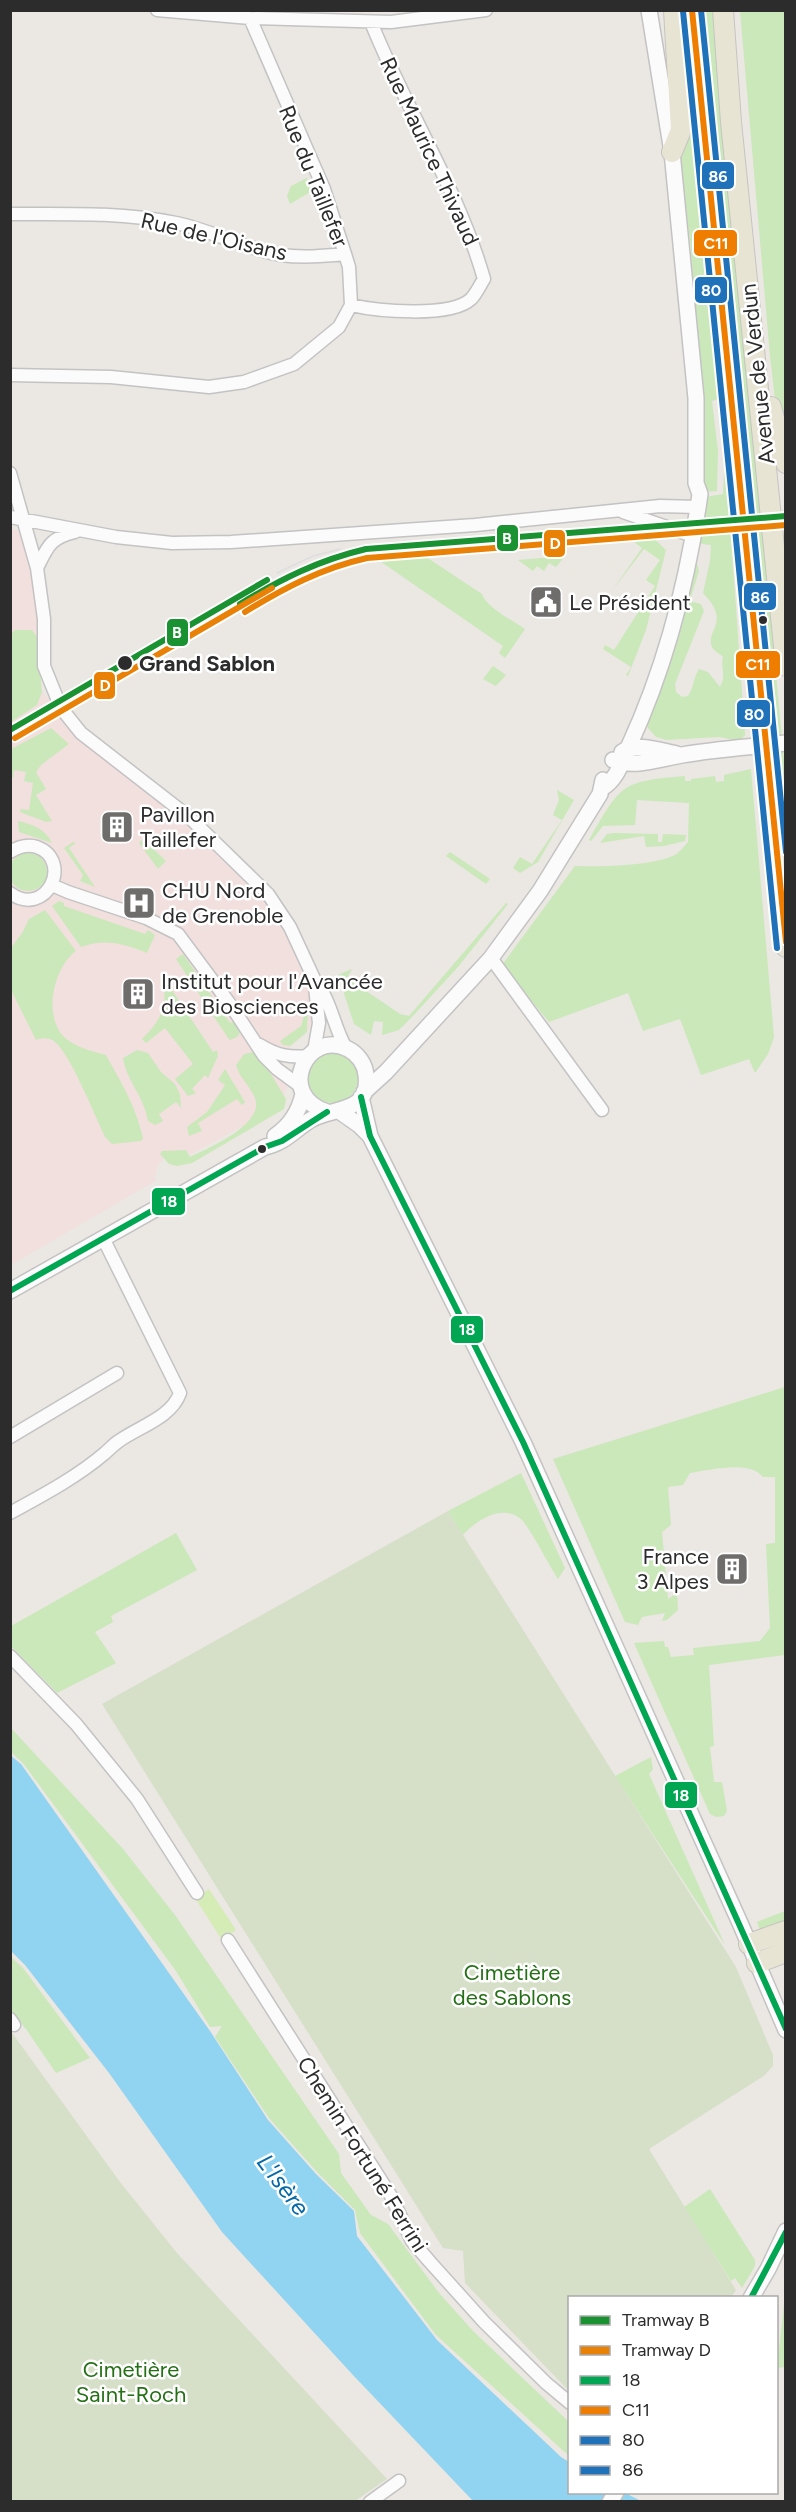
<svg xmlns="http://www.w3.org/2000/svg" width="796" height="2512" viewBox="0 0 796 2512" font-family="Figtree,sans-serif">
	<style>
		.medical { fill: #f1e0de }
		.green { fill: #cae8b9 }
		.cemetery { fill: #d6e0c9 }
		.pitch { fill: #d6ecb6 }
		.water { fill: #91d4f1 }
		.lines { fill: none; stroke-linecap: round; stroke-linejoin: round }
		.minor-casing { stroke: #c4c3c3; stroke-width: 15 }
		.tertiary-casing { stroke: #c4c3c3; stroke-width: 18 }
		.primary-casing { stroke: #c6c4c2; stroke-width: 22 }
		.minor { stroke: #fcfbfb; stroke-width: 12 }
		.tertiary { stroke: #fcfbfb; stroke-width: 15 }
		.primary { stroke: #e8e4d4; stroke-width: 20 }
		.tram { stroke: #dedee0; stroke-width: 1.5 }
		.primary-bridge-casing { stroke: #c6c4c2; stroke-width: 22; stroke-linecap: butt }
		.primary-bridge { stroke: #e8e4d4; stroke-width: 20 }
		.bus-1-casing { stroke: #fff; stroke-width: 10 }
		.bus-2-casing { stroke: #fff; stroke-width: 10 }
		.bus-3-casing { stroke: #fff; stroke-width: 10 }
		.bus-4-casing { stroke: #fff; stroke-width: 10 }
		.bus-1 { stroke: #00a651; stroke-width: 6 }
		.bus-2 { stroke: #ee7d00; stroke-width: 6 }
		.bus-3 { stroke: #1f72b9; stroke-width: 6 }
		.bus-4 { stroke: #1f72b9; stroke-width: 6 }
		.tram-1-casing { stroke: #fff; stroke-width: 10 }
		.tram-2-casing { stroke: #fff; stroke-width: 10 }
		.tram-1 { stroke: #1b9232; stroke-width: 6 }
		.tram-2 { stroke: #e88106; stroke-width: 6 }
		.bus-dot { fill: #2c2c2c; stroke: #fff; stroke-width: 2 }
		.labels { text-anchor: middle; stroke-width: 5; stroke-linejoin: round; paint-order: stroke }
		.street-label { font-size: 22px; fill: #2c2c2c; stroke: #fff }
		.poi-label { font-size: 22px; fill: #2c2c2c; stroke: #fff; text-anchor: start }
		.stop-label { font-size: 22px; font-weight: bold; fill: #2c2c2c; stroke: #fff; text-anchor: start }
		.park-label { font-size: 22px; fill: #247015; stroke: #fff }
		.water-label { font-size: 24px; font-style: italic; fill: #0469a9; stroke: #fff }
		.line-badge { stroke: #fff; stroke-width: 2 }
		.badge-label { font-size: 16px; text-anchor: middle; font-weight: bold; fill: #fff }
	</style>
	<rect width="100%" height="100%" fill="#ebe7e2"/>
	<path class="medical" d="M11,529l9,2 16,51 1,55 5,55 48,51 154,126 45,69 24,62v23l-8,11 -19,16 -4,11 6,19 -6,25 -89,48 -11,3 -13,-3 -12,13 -2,15 -144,84z"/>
	<path class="green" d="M704,11h9l72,758v67z
		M740,11h45v406l-9,-9 -6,-52z
		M687,128h4l27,271 -6,2 6,50 -1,40 -14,1v-79l-12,-164 -11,-91 6,-15z
		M307,178l5,13 -22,13 -3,-8 4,-10z
		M725,452l20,283 -5,6 -21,-4 -52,3 -11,-3 -8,-9 -3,-11 47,-154 5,1 2,7 -8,26 2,5 8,2 3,7 -29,73 1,8 6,5 6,-1c6,-9 5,-18 11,-27l9,3 12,15c7,-13 0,-19 3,-30 -4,-4 -9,-6 -11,-10 -7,-18 20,-24 -9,-54l7,-32 1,-16 -17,-2 11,-46 18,-3z
		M645,530l21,20 -20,80 -18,46 -2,-1 5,-8 -28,-18 2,-4 9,5 41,-64 -9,-6 14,-20 -16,-11 -33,43 31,-44 -8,-6z
		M417,551l65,43c4,13 31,27 43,35l-20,29 -6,-5 4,-7 -129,-89z
		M565,556l-9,11 -7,-4 -5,8 -7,-5 -4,5 -15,-11z
		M15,630h17l5,7 5,55 -5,13 -26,17v-88z
		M493,666l13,9 -10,11 -13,-7z
		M51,728l18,16 -28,21 -5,7 10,17 -10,6 16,26 -6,1 -26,-10v-3l9,1 4,-27 -9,-2 2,-9 -12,-2 -1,8h-2v-29z
		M751,769l23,268 -6,17 -13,19 -6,-14 -48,16 -21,-56 -37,12 -15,-38 -79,29 -47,-57 73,-99c24,1 79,0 100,-11 5,-3 9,-9 13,-13l1,-39 -52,-3 -2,25 -32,1 -12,15 -2,-1c32,-55 31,-59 96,-64v5h6v-2l24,-3 1,6 8,-1v-6z
		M557,790l17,10 -36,62 -18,11 -7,-5 7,-11 12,7 30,-44 -9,-5 6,-15z
		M18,821c15,3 28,9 34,22l-33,-11z
		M614,833l44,1v8h4l1,-8 23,1 -1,6 -21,5 -18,1 -2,-11 -44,7 7,-9z
		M143,839l23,22 -8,8 -19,-26z
		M73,842l3,1 -7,5 26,39 -15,-6 3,-6 -19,-27z
		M450,852l40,27 -4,5 -40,-28z
		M9 872a19 19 0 1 1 38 0a19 19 0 1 1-38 0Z
		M59,901l5,2v3l81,28 3,-4 7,5 -8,18c-23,-9 -41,-15 -66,-6l-29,-41z
		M506,903l2,1 -50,63 -47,51 -12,12 -17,5 1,-13 -9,-1 -3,14 -17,-11 -16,-49 14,-6 -5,9 53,36 9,2z
		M45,910l31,41c-22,16 -33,63 -13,85 11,11 28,15 43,19 17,31 28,47 37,83l-2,3 -29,3 -7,-7c-10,-21 -35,-84 -51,-96 -6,-4 -13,-3 -18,-1l-25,-50v-42l11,-15 7,-14z
		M183,954l47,69 4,-2 7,10 -4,6 -7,3 -2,-2 -52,-79z
		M164,978l49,74 4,-2 1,6 -10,22 -3,-3 -13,14 4,4 -8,3 -13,-17 18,-15 -28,-36 -19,15 -4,-4c21,-21 24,-31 22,-61z
		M308,1008l-1,24 -17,14 -7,-1 -3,-4 21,-15 5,-17z
		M137,1050l11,3 13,19 14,12 5,10 1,14 -5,-6 -17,12 4,7 -8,4 -7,-4c-4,-25 -22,-41 -25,-63z
		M254,1052l9,9 23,38 -2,10 -92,54 -15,3 -8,-2 -9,-10 2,-3 24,-1 4,7c19,-9 75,-33 65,-59 -5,-12 -16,-21 -19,-33l8,-11z
		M308 1078a25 25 0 1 1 50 0a25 25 0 1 1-50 0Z
		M225,1069l20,33 -3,3 -5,-6 -39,24 4,8 -13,5 -2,-9 20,-15 18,-27 -7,-5z
		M785,1387v268l-76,10 5,81 -4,1 4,35h8l5,29 -3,5 -8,1 -6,-3 -76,-171 30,-2 1,6h3l3,10 23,-2 -1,-7 67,-7 10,-13 -4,-84 9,-1v-66h-12c-14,-17 -52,-7 -73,-4l-7,12 -15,2 3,38 -9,7 6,67 9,-6 1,17 -11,10 -5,1 3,-8 -23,4 -4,8 -13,-3 -72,-163z
		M521,1473l44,95 -7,11c-8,-12 -29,-53 -37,-60 -19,-16 -46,2 -58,16l-15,-24z
		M176,1533l21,37 -86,46 2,6 -18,10 21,31 -59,30 -46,-47v-20z
		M10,1727l113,122 52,66 164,239 2,19 30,42 17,9 51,69 35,39 95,90v34l-133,-121 -76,-102 -5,-23 -38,-38 -48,-54 -54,-81 7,-11 -12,1 -34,-56 -153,-208 -12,-11z
		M651,1757l2,12 -4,5 76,171 -110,-169z
		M785,1911v13l-23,11 -5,-13z
		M10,1956l13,12 67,90 -34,15 -30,-44 -15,-18z
		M710,2189l45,71v6l-13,22 -7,-10 -4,3 -47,-74z
		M785,2303v64l-8,1 7,-64z"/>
	<path class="cemetery" d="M448,1511l288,456 37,88v11l-8,9 -116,74 87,141 -5,8h-161l-1,93 -104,-108 -2,-32 -20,-3 -341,-544z
		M10,2030l110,152 57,71 210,226 -32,22h-344z"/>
	<path class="pitch" d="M209,1889l27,41 -14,10 -27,-42z"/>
	<path class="water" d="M10,1755l11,9 189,267 58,89 48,54 38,37 3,25 80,104 124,117 8,5 1,30 55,1 16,8h-168l-121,-127 -130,-142 -113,-159 -84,-108 -14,-14z"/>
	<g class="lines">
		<g class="minor-casing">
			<path id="minor" d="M157,10l93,8 141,4 95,-12
				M10,214c56,0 111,-2 166,9 35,7 69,26 105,32 21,3 43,1 64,-1
				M351,305c25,6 100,13 120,-6 5,-5 9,-14 13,-20 -26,-91 -78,-169 -113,-257
				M10,375l101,2 98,10 35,-5 50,-18 45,-37 12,-22 -2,-38 -4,-13 -21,-65 -74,-171
				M10,473l27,95 7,51v47l17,42 20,25 108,84 79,77 22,33 26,56c15,17 18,45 30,65
				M623,512l70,24
				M10,517l106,20 56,6 59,-1 244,-17 185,-19 38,1
				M37,568c11,-22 13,-30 38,-36
				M10,852c8,-5 17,-8 27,-5 37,14 9,72 -27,46
				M52,885l16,7 78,26 32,16 52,70 34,52 13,13 23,17
				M491,958l111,152
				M260,1045c16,10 29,13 49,11
				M314,1051l5,-28 -4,-36
				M10,1437l107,-64
				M10,1513c33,-18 67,-36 95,-60 5,-4 9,-9 14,-12 21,-15 52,-23 61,-48l-77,-155
				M10,1656l66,68 61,75 60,94
				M228,1940l163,256 21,45 18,21 54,60 62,61 24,20
				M10,2019l4,6
				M370,2502l29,-21"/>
		</g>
		<g class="tertiary-casing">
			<path id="tertiary" d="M622,752c14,-10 39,-1 55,2
				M613,760c22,8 46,-1 69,-5 34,-6 69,-8 104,-12
				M602,788c15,-8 20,-27 27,-42 36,-78 59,-167 71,-252l-4,-11v-85l-24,-246 -23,-142
				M364,1092l22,-20 105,-114 49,-67 60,-97 3,-14
				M361,1097l9,39 153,306 217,481 46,107
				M339,1111l20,14 11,11
				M275,1136c15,-10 24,-24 28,-42
				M10,1291l255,-144c20,-4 30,-18 47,-28 22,-12 59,-6 54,-44 -1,-11 -8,-21 -18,-26 -41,-21 -73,46 -21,63
				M751,2298l17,-29 18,-38
				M610,2502l6,-10"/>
		</g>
		<g class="primary-casing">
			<path id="primary" d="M692,10l70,703
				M723,10l8,112 55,544
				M672,152l9,-22 -7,-120
				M771,407l15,56
				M771,807l15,140
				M749,1944l37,-13
				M757,1963l29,-11"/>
		</g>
		<use href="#minor" class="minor"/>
		<use href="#tertiary" class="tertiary"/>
		<use href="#primary" class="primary"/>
		<path class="tram" d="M277,573l36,-17 27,-7
			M170,645l70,-41"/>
		<g class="primary-bridge-casing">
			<path id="primary-bridge" d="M762,713l9,94"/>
		</g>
		<use href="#primary-bridge" class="primary-bridge"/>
		<g class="bus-1-casing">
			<path id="bus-1" d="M361,1097l9,39 153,306 263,587
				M10,1291l255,-144 17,-6 45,-29
				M751,2298l35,-66"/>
		</g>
		<g class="bus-2-casing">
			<path id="bus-2" d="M692,10l94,932"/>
		</g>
		<g class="bus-3-casing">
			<path id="bus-3" d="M683,11l94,937"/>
		</g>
		<g class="bus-4-casing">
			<path id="bus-4" d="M701,10l85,842"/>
		</g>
		<use href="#bus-1" class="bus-1"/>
		<use href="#bus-2" class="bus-2"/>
		<use href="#bus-3" class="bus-3"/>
		<use href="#bus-4" class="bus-4"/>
		<g class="tram-1-casing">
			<path id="tram-1" d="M240,604c41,-25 79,-44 126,-55l420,-33
				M10,730l257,-150"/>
		</g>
		<g class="tram-2-casing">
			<path id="tram-2" d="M245,612c39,-24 77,-44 122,-54l419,-33
				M15,738l257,-150"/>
		</g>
		<use href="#tram-1" class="tram-1"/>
		<use href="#tram-2" class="tram-2"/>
	</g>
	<defs>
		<g id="civic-square" transform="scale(1.725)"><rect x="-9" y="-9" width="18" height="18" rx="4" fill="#6f6d6c" stroke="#fff"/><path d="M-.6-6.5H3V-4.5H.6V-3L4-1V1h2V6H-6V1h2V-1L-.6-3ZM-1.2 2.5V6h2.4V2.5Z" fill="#fff"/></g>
		<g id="building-square" transform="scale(1.725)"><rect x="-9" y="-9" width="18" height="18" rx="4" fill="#6f6d6c" stroke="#fff"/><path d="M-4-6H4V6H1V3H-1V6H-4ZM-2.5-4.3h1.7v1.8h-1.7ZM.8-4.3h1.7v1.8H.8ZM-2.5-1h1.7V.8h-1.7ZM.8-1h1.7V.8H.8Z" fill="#fff"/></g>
		<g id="hospital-square" transform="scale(1.725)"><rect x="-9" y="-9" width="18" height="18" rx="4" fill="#6f6d6c" stroke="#fff"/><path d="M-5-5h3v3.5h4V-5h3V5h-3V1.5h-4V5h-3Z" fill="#fff"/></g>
	</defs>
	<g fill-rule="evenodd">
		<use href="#civic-square" x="546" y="602"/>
		<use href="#building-square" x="117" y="827"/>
		<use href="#hospital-square" x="139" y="903"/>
		<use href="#building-square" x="138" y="994"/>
		<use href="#building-square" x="732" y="1569"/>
	</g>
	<g class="bus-dot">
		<circle cx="763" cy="620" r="5"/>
		<circle cx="125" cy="663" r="8"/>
		<circle cx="262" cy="1149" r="5"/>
	</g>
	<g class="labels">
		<g class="street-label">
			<text transform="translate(430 151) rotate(65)" y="8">Rue Maurice Thivaud</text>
			<text transform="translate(314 176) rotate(68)" y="8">Rue du Taillefer</text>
			<text transform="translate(214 236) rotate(13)" y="8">Rue de l'Oisans</text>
			<text transform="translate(757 374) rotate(-96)" y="8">Avenue de Verdun</text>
			<text transform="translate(363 2154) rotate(58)" y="8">Chemin Fortuné Ferrini</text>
		</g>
		<g class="poi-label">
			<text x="569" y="610">Le Président</text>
			<text x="140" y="822">Pavillon<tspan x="140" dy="25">Taillefer</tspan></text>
			<text x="162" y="898">CHU Nord<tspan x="162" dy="25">de Grenoble</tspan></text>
			<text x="161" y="989">Institut pour l'Avancée<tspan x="161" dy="25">des Biosciences</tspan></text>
			<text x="709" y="1564" text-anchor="end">France<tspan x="709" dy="25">3 Alpes</tspan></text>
		</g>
		<g class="stop-label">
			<text x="139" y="671">Grand Sablon</text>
		</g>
		<g class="park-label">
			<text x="512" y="1980">Cimetière<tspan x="512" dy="25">des Sablons</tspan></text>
			<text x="131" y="2377">Cimetière<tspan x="131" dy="25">Saint-Roch</tspan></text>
		</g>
		<g class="water-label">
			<text transform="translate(283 2185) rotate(53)" y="8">L'Isère</text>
		</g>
	</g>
	<g class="line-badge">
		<rect x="701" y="161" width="34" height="29" rx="6" fill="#1f72b9"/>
		<rect x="693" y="229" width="45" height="28" rx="6" fill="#ee7d00"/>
		<rect x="694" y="276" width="34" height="28" rx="6" fill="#1f72b9"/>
		<rect x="496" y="524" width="23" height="28" rx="6" fill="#1b9232"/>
		<rect x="543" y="529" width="23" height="29" rx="6" fill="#e88106"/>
		<rect x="743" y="582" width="34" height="29" rx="6" fill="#1f72b9"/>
		<rect x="166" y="618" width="23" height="29" rx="6" fill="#1b9232"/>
		<rect x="735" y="650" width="46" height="29" rx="6" fill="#ee7d00"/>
		<rect x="93" y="671" width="23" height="29" rx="6" fill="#e88106"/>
		<rect x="736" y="699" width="35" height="29" rx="6" fill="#1f72b9"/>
		<rect x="151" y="1187" width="35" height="29" rx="6" fill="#00a651"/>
		<rect x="450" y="1315" width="34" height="29" rx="6" fill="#00a651"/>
		<rect x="664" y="1781" width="34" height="28" rx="6" fill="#00a651"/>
	</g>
	<g class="badge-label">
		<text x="718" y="182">86</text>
		<text x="716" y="249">C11</text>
		<text x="711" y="296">80</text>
		<text x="507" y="544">B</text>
		<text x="555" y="549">D</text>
		<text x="760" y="603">86</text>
		<text x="177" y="638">B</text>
		<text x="758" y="670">C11</text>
		<text x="105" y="691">D</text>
		<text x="754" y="720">80</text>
		<text x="169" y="1207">18</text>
		<text x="467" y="1335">18</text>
		<text x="681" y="1801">18</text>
	</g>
	<rect width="796" height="2512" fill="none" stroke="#2c2c2c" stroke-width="24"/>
	<rect x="568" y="2296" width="210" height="198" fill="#ffffff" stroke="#ababab" stroke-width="1.5"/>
	<rect x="580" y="2316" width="30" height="9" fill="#1b9232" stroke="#ababab" stroke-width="1.5"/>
	<text x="622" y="2326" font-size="18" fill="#2c2c2c">Tramway B</text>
	<rect x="580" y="2346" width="30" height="9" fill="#e88106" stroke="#ababab" stroke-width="1.5"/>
	<text x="622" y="2356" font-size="18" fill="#2c2c2c">Tramway D</text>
	<rect x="580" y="2376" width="30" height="9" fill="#00a651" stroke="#ababab" stroke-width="1.5"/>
	<text x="622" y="2386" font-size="18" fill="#2c2c2c">18</text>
	<rect x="580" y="2406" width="30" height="9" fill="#ee7d00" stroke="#ababab" stroke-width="1.5"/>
	<text x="622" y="2416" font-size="18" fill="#2c2c2c">C11</text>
	<rect x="580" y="2436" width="30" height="9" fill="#1f72b9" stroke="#ababab" stroke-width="1.5"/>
	<text x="622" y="2446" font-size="18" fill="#2c2c2c">80</text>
	<rect x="580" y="2466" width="30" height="9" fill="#1f72b9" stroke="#ababab" stroke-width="1.5"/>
	<text x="622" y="2476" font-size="18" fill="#2c2c2c">86</text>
</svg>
